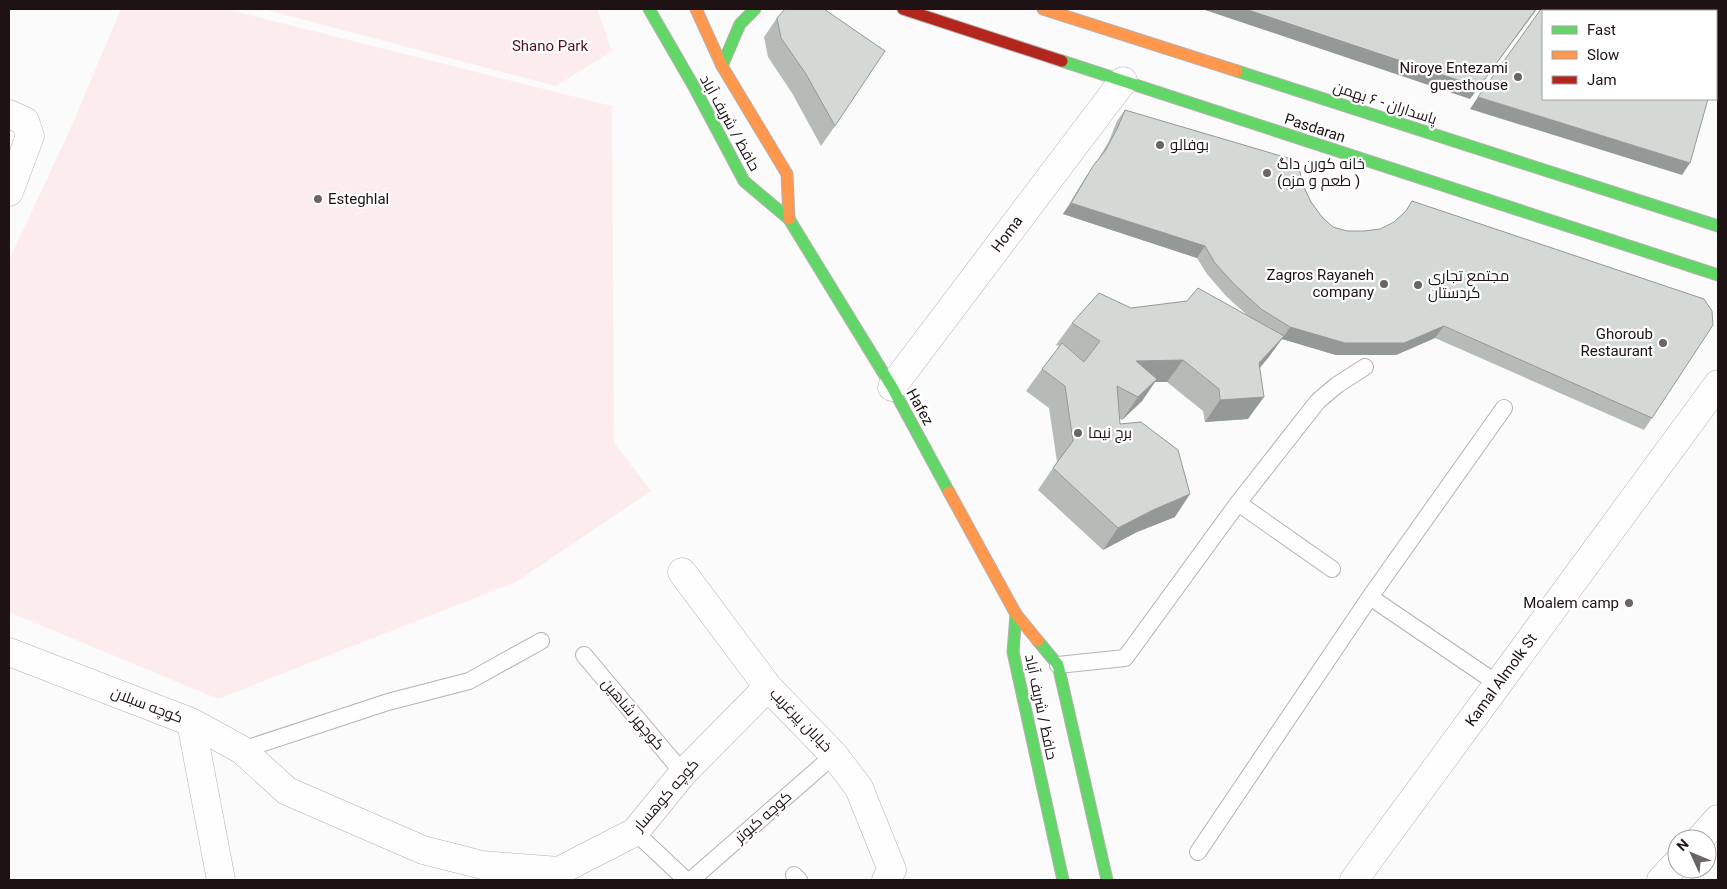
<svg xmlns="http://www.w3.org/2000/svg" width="1727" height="889" viewBox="0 0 1727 889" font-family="Roboto,Cairo,sans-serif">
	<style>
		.green { fill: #fdecee }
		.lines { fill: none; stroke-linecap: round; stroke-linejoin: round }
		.lane-casing { stroke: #b7b1b2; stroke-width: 18 }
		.street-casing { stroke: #b7b1b2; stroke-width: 29 }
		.fast-casing { stroke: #b7b1b2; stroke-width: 13 }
		.slow-casing { stroke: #b7b1b2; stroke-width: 13 }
		.jam-casing { stroke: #b7b1b2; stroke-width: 13 }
		.lane { stroke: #fefefe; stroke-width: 16 }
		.street { stroke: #fefefe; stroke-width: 28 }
		.fast { stroke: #63d668; stroke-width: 11 }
		.slow { stroke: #ff974d; stroke-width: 11 }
		.jam { stroke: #b3261e; stroke-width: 11 }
		.wall { fill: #b6bbb8 }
		.shaded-wall { fill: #949896 }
		.building { fill: #d4d9d6; stroke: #949896 }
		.poi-dot { fill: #6b6465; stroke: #fff; stroke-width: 2 }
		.labels { text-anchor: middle; stroke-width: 4.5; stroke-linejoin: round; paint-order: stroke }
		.park-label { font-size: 15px; fill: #501022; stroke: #fff }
		.poi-label { font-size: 15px; fill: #1e1214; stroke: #fff; text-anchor: start }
		.street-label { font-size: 15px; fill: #1e1214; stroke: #fff }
	</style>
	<rect width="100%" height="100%" fill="#fbfbfb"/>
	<path class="green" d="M121,9h104l387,97 2,337 37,48 -135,91 -298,117 -209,-87v-352l60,-128z
		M263,9h334l15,42 -56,35z"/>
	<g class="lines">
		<g class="lane-casing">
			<path id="lane" d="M1238,503l80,-102 19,-16 28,-18
				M1370,597l128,87
				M584,655l99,118
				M1058,665l67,-7 113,-155 94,66
				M242,750l146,-48 81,-21 72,-40
				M635,832l51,48
				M1198,852l172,-255 134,-189
				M794,875l5,5
				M691,880l143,-125"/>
		</g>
		<g class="street-casing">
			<path id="street" d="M9,114l16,7 5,15 -21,56
				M892,387l231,-306
				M682,572l86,115 66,68 25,33 33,82 -6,10
				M9,652l182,70 30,158
				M191,722l51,28 45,41 136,59 59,15 77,6 76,-39 48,-59 85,-86
				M1700,839l18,-20
				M1354,880l364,-496
				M1661,880l16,-17"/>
		</g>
		<g class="fast-casing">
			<path id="fast" d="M649,9l44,76 51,96 45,38 103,168 57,105
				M1062,61l656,214
				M722,66l18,-42 15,-15
				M1237,71l481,155
				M1016,614l-3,38 50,228
				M1038,641l20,24 49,215"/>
		</g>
		<g class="slow-casing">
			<path id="slow" d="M696,9l26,57 65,108 2,45
				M1043,9l194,62
				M949,492l67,122 22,27"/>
		</g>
		<g class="jam-casing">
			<path id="jam" d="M903,9l159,52"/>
		</g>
		<use href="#lane" class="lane"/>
		<use href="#street" class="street"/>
		<use href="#fast" class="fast"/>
		<use href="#slow" class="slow"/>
		<use href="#jam" class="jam"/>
	</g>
	<path class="wall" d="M777,18l58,108 -14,20 -29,-53 -24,-36 -4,-20z
		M1125,110l177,73 9,19 11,15 11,10 319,191 -8,12 -209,-92 -39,17h-60l-54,-16 -14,19 -8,10 -12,51 -43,3 -2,-11 -36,-29h-12l-13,19 -20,19 -3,-2 1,6 55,93 -38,15 -34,18 -65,-60 19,-28 -8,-54 -23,-17 16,-22 18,-22 -4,-2 16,-22 59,-15 117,8 -22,-20 -19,-22 -10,-16 -134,-44 22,-36 14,-20 10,-17 8,-20z"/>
	<path class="shaded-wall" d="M1202,9h335l-67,90z
		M1478,97l212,66 -8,12 -212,-66z
		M1071,203l134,43 -8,12 -134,-44z
		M1444,326l-9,12 -39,17h-60l-54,-16 8,-12z
		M1284,336l-16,22 -25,28 16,-23z
		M1183,360l-16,22h-12l-13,19 -20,19 16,-23 -2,-36z
		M1264,397l-16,22 -43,3 15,-22z
		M1190,494l-15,23 -38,15 -34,18 15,-22 35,-18z"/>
	<path class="building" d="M785,9h39l61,42 -50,75 -29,-52 -25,-36 -4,-20z
		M1245,9h291l-57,78z
		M1541,9h177v55l-2,9v-62h-173v88h165l-18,64 -212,-66z
		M1125,110l173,51 4,22 9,19 11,15 11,10 14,4h17l16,-2 14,-7 12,-11 6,-10 292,98 8,12 1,14 -61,93 -208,-92 -40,17h-59l-55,-16 -29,-18 -27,-25 -19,-21 -10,-17 -134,-43 22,-37 12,-15 12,-22z
		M1198,288l86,48 -25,27 5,34 -44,3 -1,-11 -36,-29 -47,1 21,18 -19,18 -21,-11 3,38 21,-2 37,28 12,44 -37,16 -35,18 -65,-60 20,-27 -8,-55 -23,-17 20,-26 22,19 16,-21 -28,-18 27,-30 32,15 56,-7z"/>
	<g class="poi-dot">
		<circle cx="1518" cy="77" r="5"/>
		<circle cx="1160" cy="145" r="5"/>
		<circle cx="1267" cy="173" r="5"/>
		<circle cx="318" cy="199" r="5"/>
		<circle cx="1384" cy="284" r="5"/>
		<circle cx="1418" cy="285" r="5"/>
		<circle cx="1663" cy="343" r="5"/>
		<circle cx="1078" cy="433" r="5"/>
		<circle cx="1629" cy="603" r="5"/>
	</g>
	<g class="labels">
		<g class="park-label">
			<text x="550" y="51">Shano Park</text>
		</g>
		<g class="poi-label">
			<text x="1508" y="73" text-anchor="end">Niroye Entezami<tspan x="1508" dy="17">guesthouse</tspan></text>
			<text x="1170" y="150">بوفالو</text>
			<text x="1277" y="169">خانه کورن داگ<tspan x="1277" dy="17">(طعم و مزه )</tspan></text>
			<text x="328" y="204">Esteghlal</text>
			<text x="1374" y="280" text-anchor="end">Zagros Rayaneh<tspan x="1374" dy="17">company</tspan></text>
			<text x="1428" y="281">مجتمع تجاری<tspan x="1428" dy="17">کردستان</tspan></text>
			<text x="1653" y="339" text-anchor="end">Ghoroub<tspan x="1653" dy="17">Restaurant</tspan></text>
			<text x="1088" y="438">برج نیما</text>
			<text x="1619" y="608" text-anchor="end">Moalem camp</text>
		</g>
		<g class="street-label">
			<text transform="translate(1385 103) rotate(18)" y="5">پاسداران - ۶ بهمن</text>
			<text transform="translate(730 123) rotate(61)" y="5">حافظ / شریف آباد</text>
			<text transform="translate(1315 128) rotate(18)" y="5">Pasdaran</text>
			<text transform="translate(1007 234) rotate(-53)" y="5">Homa</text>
			<text transform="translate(920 407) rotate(61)" y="5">Hafez</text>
			<text transform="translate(1501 680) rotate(-54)" y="5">Kamal Almolk St</text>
			<text transform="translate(147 705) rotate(21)" y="5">کوچه سبلان</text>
			<text transform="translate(1041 707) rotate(78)" y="5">حافظ / شریف آباد</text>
			<text transform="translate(633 714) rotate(50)" y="5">کوچهر شاهین</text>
			<text transform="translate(801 720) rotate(46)" y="5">خیابان پیرغریب</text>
			<text transform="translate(666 795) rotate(-49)" y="5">کوچه کوهسار</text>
			<text transform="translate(763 817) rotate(-41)" y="5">کوچه کبوتر</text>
		</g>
	</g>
	<rect width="1727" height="889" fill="none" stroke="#1e1214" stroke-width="20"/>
	<rect x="1542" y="10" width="175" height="90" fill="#ffffff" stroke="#a5a0a1"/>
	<rect x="1552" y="26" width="25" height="8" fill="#63d668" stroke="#a5a0a1"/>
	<text x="1587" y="35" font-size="15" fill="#1e1214">Fast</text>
	<rect x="1552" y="51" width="25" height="8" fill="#ff974d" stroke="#a5a0a1"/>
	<text x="1587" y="60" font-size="15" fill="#1e1214">Slow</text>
	<rect x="1552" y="76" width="25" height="8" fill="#b3261e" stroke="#a5a0a1"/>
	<text x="1587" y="85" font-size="15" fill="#1e1214">Jam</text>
	<g transform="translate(1692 854) rotate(314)"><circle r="24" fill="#ffffff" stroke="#a5a0a1"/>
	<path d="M0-4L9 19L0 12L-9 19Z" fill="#6b6465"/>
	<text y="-8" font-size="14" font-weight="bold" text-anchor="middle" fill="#1e1214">N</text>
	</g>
</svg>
